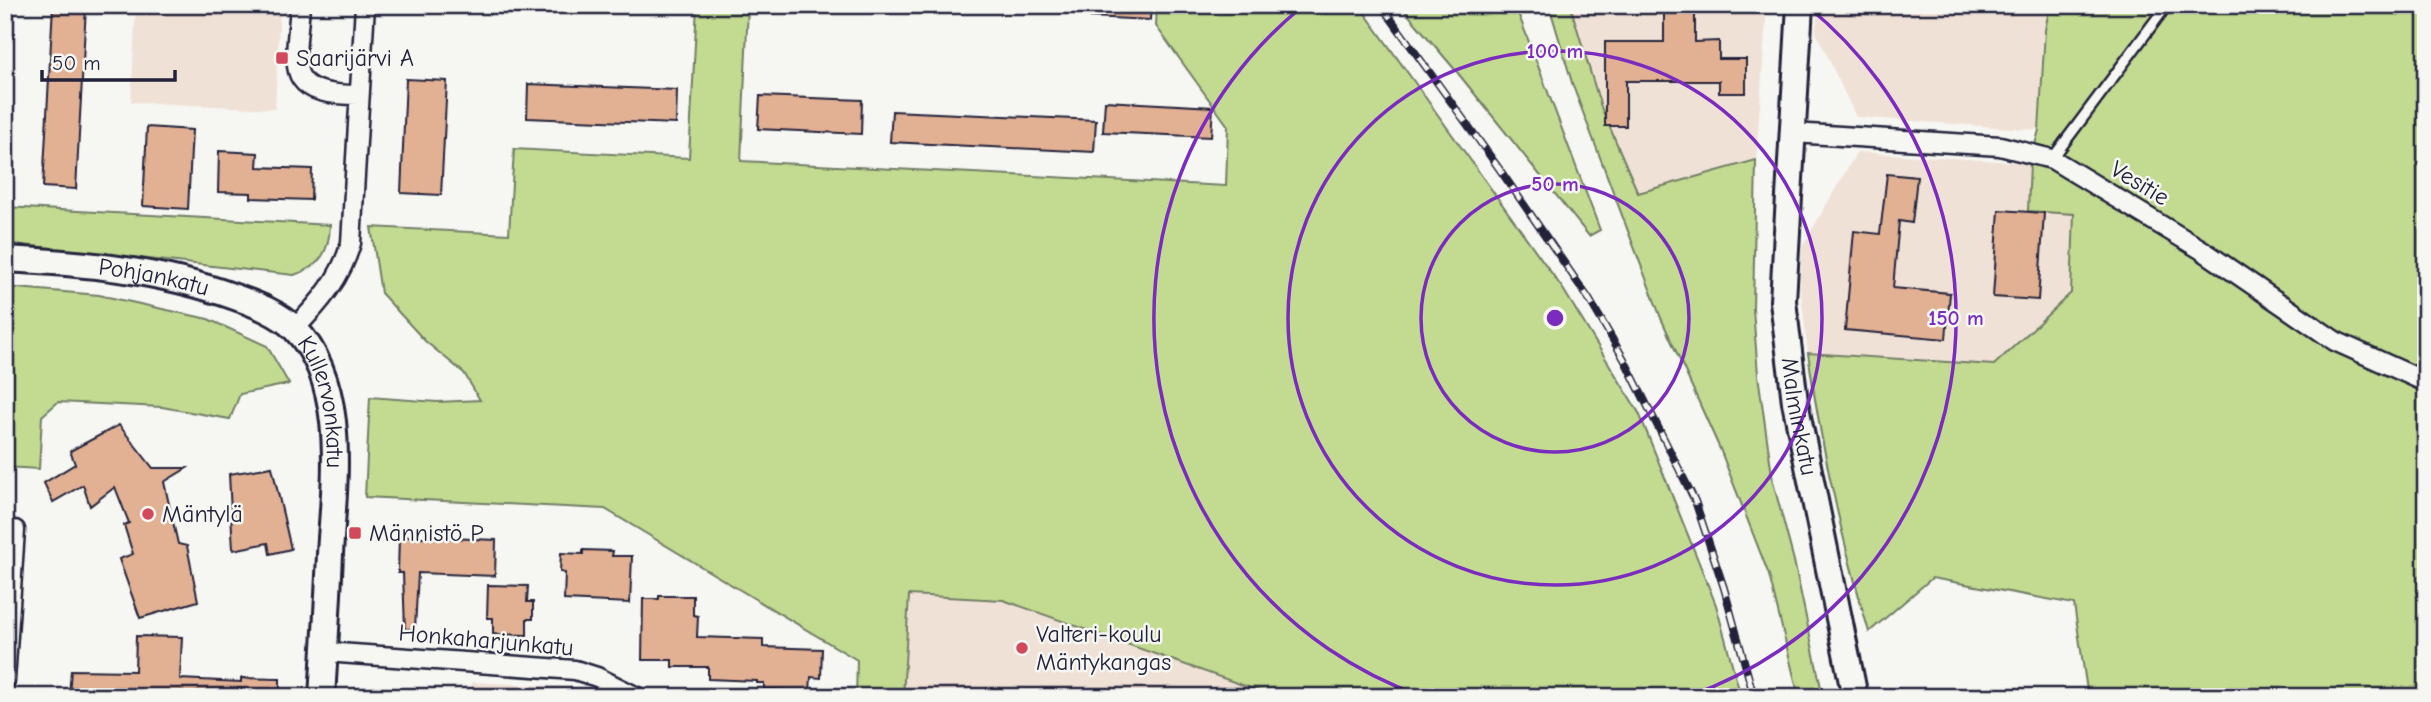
<svg xmlns="http://www.w3.org/2000/svg" width="2431" height="702" viewBox="0 0 2431 702" font-family="'Comic Neue',sans-serif">
	<style>
		.built { fill: #f0e1d6 }
		.green { fill: #c2db91; stroke: #727e66; stroke-width: 2 }
		.building { fill: #e2b194; stroke: #22223b; stroke-width: 2 }
		.lines { fill: none; stroke-linecap: round; stroke-linejoin: round }
		.lane-casing { stroke: #22223b; stroke-width: 14 }
		.street-casing { stroke: #22223b; stroke-width: 23 }
		.secondary-casing { stroke: #22223b; stroke-width: 30 }
		.lane { stroke: #f6f6f2; stroke-width: 9 }
		.street { stroke: #f6f6f2; stroke-width: 18 }
		.secondary { stroke: #f6f6f2; stroke-width: 24 }
		.rail-casing { stroke: #22223b; stroke-width: 8 }
		.rail { stroke: #f6f6f2; stroke-width: 5; stroke-dasharray: 16; stroke-linecap: butt }
		.ring { fill: none; stroke: #7b2cbf; stroke-width: 3.5 }
		.poi-dot { fill: #d1495b; stroke: #f6f6f2; stroke-width: 2.5 }
		.labels { text-anchor: middle; stroke-width: 5; stroke-linejoin: round; paint-order: stroke }
		.poi-label { font-size: 24px; fill: #22223b; stroke: #f6f6f2; text-anchor: start }
		.street-label { font-size: 24px; fill: #22223b; stroke: #f6f6f2 }
		.centre { fill: #7b2cbf; stroke: #f6f6f2; stroke-width: 3.5 }
		.ring-label { font-size: 21px; text-anchor: middle; font-weight: bold; fill: #7b2cbf; stroke: #f6f6f2; stroke-width: 5; stroke-linejoin: round; paint-order: stroke }
	</style>
	<rect width="100%" height="100%" fill="#f6f6f2"/>
	<filter id="ink" filterUnits="userSpaceOnUse"><feTurbulence type="fractalNoise" baseFrequency=".0143" numOctaves="2"/><feDisplacementMap in="SourceGraphic" scale="14" xChannelSelector="R" yChannelSelector="G"/><feConvolveMatrix kernelMatrix="1 2 1 2 8 2 1 2 1" color-interpolation-filters="sRGB"/></filter>
	<g filter="url(#ink)">
		<path class="built" d="M136,5h144l-5,104 -144,-7z
			M1570,5h197l-11,155 -118,33 -37,-86z
			M1818,5h232l-7,30 -4,95 -183,-13 -40,-85z
			M1857,152l173,11 -2,48 46,3 -3,79 -77,72 -186,-12 -8,-67 2,-39z
			M908,595l95,5 273,97h-373z
			M472,682l118,6 15,9h-134z"/>
		<path class="green" d="M697,5l51,1 -7,155 485,25 2,-60 -72,-100 1,-21h202l204,284 76,124 77,192 25,92h-465l-273,-97 -94,-5 -6,102h-47l1,-37 -252,-151 -240,-12 5,-100 67,5 43,-2 -16,-27 -39,-32 -44,-48 -10,-66 138,7 5,-85 175,9z
			M1400,5h115l85,225 -11,6 -132,-164z
			M1549,5h21l31,102 37,86 118,-33 -3,149 5,66 15,107 21,79 29,136h-24l-30,-122 -49,-126 -59,-131 -88,-232z
			M2050,5h376v692h-338l-14,-93 -142,-26 -63,54c-27,-92 -48,-184 -61,-279l186,12 77,-72 3,-79 -46,-3 2,-48 9,-33 6,-100z
			M5,207l325,18c-1,27 -9,41 -36,50l-289,-32z
			M5,287l94,8 109,24 59,27 22,38 -49,10 -10,25 -68,-12 -104,-5 -16,14 -3,53 -34,-2z"/>
		<path class="building" d="M53,5l33,2 -10,182 -33,-2z
			M1090,5h61l-1,15 -60,-3z
			M1664,5h31v37l24,-1v18h27v34h-27v-12h-93v45h-21v-84h59z
			M406,79l41,2 -6,114 -40,-2z
			M528,84l149,6 -1,34 -149,-6z
			M760,96l102,4 -1,34 -103,-5z
			M1105,101l108,6 -2,30 -108,-5z
			M892,111l204,9 -2,32 -204,-10z
			M147,127l45,3 -4,79 -45,-3z
			M219,151l39,2 -1,14 55,2 -1,31 -60,-2v-5l-33,-1z
			M1887,174l30,3 -5,46 -13,-2 -6,67 57,5 -4,46 -101,-9 9,-99 26,3z
			M1999,210l45,3 -6,87 -45,-3z
			M119,425l34,43h34l-23,14 14,62 9,2 11,55 -58,17 -21,-59 14,-5 -9,-29 5,-2 -14,-36 -25,19 -7,-21 -30,17 -9,-19 31,-19 -5,-13z
			M272,467l19,82 -21,5 -2,-11 -35,7 -4,-76z
			M399,536l97,4 -1,36 -77,-3 -3,56h-10l-2,-56h-5z
			M583,550l30,1 -1,5h20l-2,47 -66,-3 1,-27 -5,-1 1,-19 22,1z
			M488,585l40,1 -1,16h6v17h-6v16l-34,-1v-16h-6z
			M659,596h34v19l5,1 -1,21 66,2v8l59,2 -1,29 -10,-1 -1,14 -46,-2v-6h-7v-2l-49,-2v-12h-36v-7h-30l1,-61h16z
			M136,636l46,1 -2,42 61,3v-4l39,1v18l-211,-2 2,-25 64,1z"/>
		<g class="lines">
			<g class="lane-casing">
				<path id="lane" d="M2052,159l115,-154"/>
			</g>
			<g class="street-casing">
				<path id="street" d="M300,5c-4,62 -19,90 59,90
					M1793,133l207,13 52,13 150,91 133,91 91,41
					M294,329c26,-26 47,-51 57,-86l14,-238
					M5,530h10l-10,150
					M325,652l250,18 22,7 40,20"/>
			</g>
			<g class="secondary-casing">
				<g id="secondary">
					<path id="s1" d="M1800,5l-17,296 12,101 60,295"/>
					<path id="s2" d="M5,259c78,4 156,11 230,38 20,7 44,16 60,32 54,56 39,155 35,225 -2,47 -5,95 -8,143"/>
				</g>
			</g>
			<use href="#lane" class="lane"/>
			<use href="#street" class="street"/>
			<use href="#secondary" class="secondary"/>
			<g class="rail-casing">
				<path id="rail" d="M1381,5l117,162 91,132 35,60 71,142 29,87 30,109"/>
			</g>
			<use href="#rail" class="rail"/>
		</g>
	</g>
	<g class="ring">
		<circle cx="1555" cy="318" r="134"/>
		<circle cx="1555" cy="318" r="267"/>
		<path d="M1421 696A401 401 0 0 1 1303 6M1807 6A401 401 0 0 1 1689 696"/>
	</g>
	<g class="poi-dot">
		<rect x="275" y="51" width="14" height="14" rx="3.5"/>
		<circle cx="148" cy="514" r="7"/>
		<rect x="348" y="526" width="14" height="14" rx="3.5"/>
		<circle cx="1022" cy="648" r="7"/>
	</g>
	<g class="labels">
		<g class="poi-label">
			<text x="296" y="66">Saarijärvi A</text>
			<text x="162" y="522">Mäntylä</text>
			<text x="369" y="541">Männistö P</text>
			<text x="1036" y="642">Valteri-koulu<tspan x="1036" dy="28">Mäntykangas</tspan></text>
		</g>
		<g class="street-label">
			<text transform="translate(2140 183) rotate(31)" y="8">Vesitie</text>
			<text dy="8" stroke="none"><textPath href="#s2" startOffset="150">Pohjankatu</textPath></text>
			<text dy="8" stroke="none"><textPath href="#s2" startOffset="383">Kullervonkatu</textPath></text>
			<text dy="8" stroke="none"><textPath href="#s1" startOffset="413">Malminkatu</textPath></text>
			<text transform="translate(486 640) rotate(5)" y="8">Honkaharjunkatu</text>
		</g>
	</g>
	<circle cx="1555" cy="318" r="10" class="centre"/>
	<g class="ring-label">
		<text x="1555" y="58">100 m</text>
		<text x="1555" y="191">50 m</text>
		<text x="1956" y="325">150 m</text>
	</g>
	<rect width="2431" height="702" fill="none" stroke="#f6f6f2" stroke-width="28"/>
	<rect x="14" y="14" width="2403" height="674" fill="none" stroke="#22223b" stroke-width="2.5" filter="url(#ink)"/>
	<path d="M42 70v10h133v-10" fill="none" stroke="#22223b" stroke-width="3.5"/>
	<text x="52" y="70" font-size="21" fill="#22223b" stroke="#f6f6f2" stroke-width="5" paint-order="stroke">50 m</text>
</svg>
